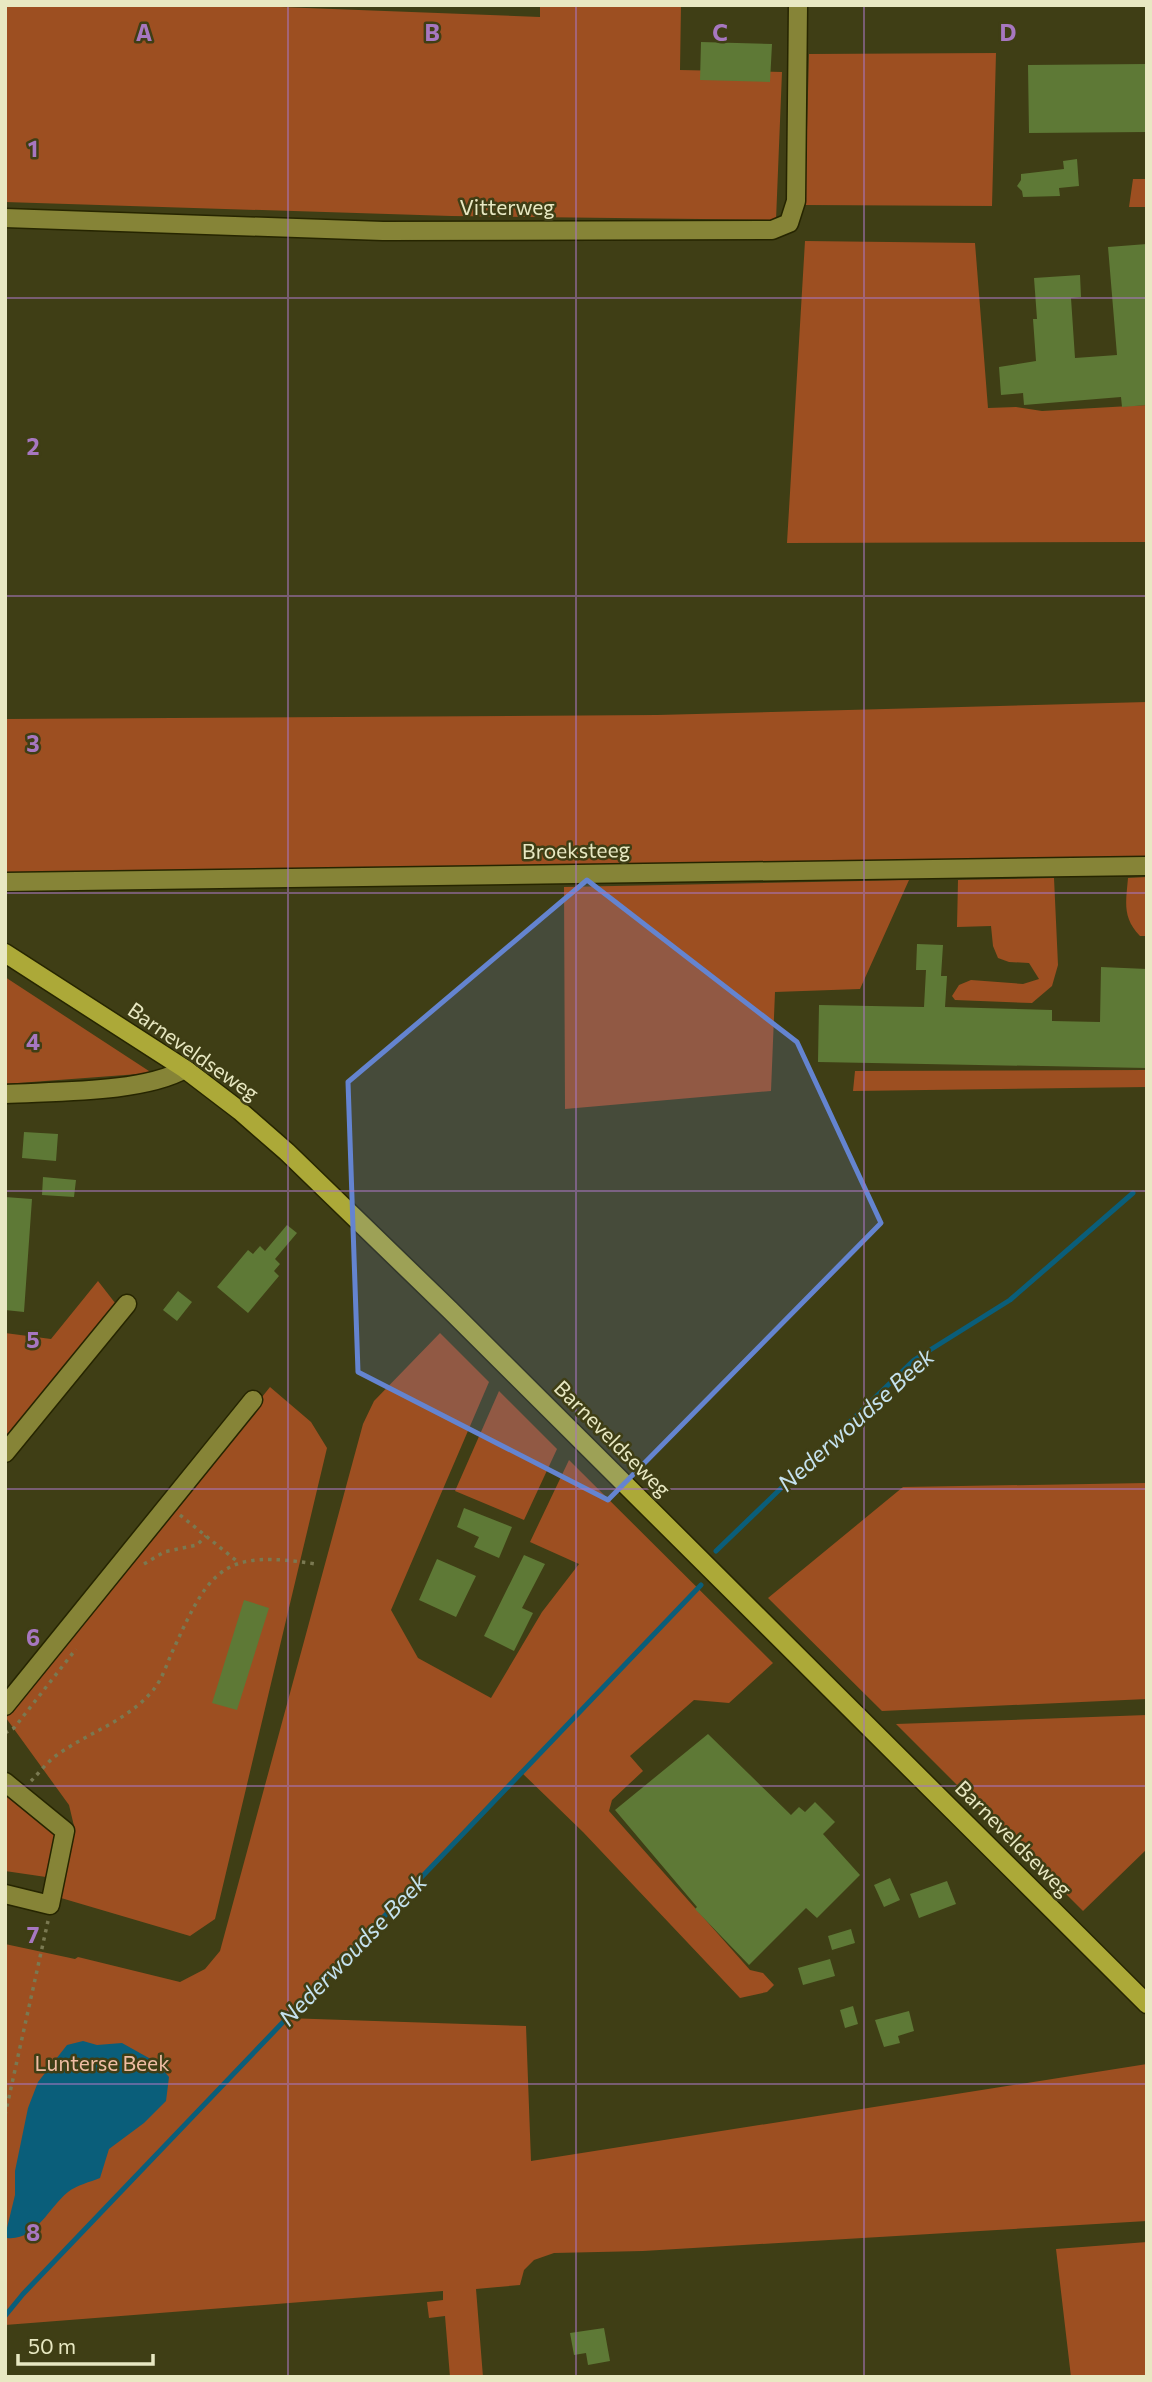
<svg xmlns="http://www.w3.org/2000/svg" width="1152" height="2382" viewBox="0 0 1152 2382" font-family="Commissioner,sans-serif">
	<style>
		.green { fill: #9d4f21 }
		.water { fill: #0a5e7a }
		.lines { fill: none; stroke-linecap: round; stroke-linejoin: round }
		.stream { stroke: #0a5e7a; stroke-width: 5 }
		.building { fill: #5e7936 }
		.minor-casing { stroke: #262500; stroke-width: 21 }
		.major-casing { stroke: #262500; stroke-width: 21 }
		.path { stroke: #7a7951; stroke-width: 3.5; stroke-dasharray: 3.5 5; stroke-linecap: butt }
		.minor { stroke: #868437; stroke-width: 18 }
		.major { stroke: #aca938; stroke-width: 18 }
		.marked { fill: #6484d0; fill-opacity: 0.2; stroke: #6484d0; stroke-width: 5; stroke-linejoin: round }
		.grid { fill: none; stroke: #a777c0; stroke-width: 2; stroke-opacity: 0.55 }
		.labels { text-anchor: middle; stroke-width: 5; stroke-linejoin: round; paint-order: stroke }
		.street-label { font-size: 21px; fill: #e8e8c2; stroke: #3f3e15 }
		.park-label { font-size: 21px; fill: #efbda3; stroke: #3f3e15 }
		.water-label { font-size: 23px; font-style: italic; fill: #c5e1ed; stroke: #3f3e15 }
		.grid-label { font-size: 23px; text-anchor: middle; font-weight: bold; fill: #a777c0; stroke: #3f3e15; stroke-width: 5; stroke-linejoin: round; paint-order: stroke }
	</style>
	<rect width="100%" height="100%" fill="#3f3e15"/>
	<path class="green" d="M5,5h224l311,12v-12h141l-1,65 102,2 -6,148 -325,-4 -446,-14z
		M996,53l-4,153 -187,-1 4,-151z
		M1133,179h14v28h-18z
		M805,241l170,2 13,165 28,-1 26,4 105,-6v137l-360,1z
		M1147,702v156l-1142,17v-156l652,-4z
		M1147,877v59h-7c-18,-19 -14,-34 -12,-58z
		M1054,878l4,87 -6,21 -20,17 -77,-3 -3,-4 7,-11 12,-5 52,4 16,-5 -10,-16 -20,-1 -11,-4 -5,-12 -2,-20 -34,1 1,-47z
		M909,880l-49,109 -85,3 -4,99 -206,18 -1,-222z
		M5,977l147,96 -147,11z
		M1147,1070v17l-294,4 2,-20z
		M98,1281l21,27 -114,135v-110l46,6z
		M440,1333l49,49 -98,228 27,48 73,40 51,-86 37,-48 -49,-22 39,-82 204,203 -44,40 -35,-3 -64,56 13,15 -31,29 -3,11 141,159 13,3 11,12 -7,7 -27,6 -157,-166 -63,-61 -235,247 241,8 5,135 616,-97v157l-504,30 -89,2 -20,7 -10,10 -4,15 -44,4 7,88h-33l-5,-61 -16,2 -2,-16 16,-2v-9l-438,34v-381l70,15 3,-2 102,25 25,-13 15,-18 143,-527 11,-23z
		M270,1387l41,35 16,26 -112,471 -25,17 -129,-38 13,-72 -5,-21 -63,-87z
		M499,1391l58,58 -33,71 -69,-29z
		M1147,1483v216l-265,12 -114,-113 135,-111z
		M1147,1715v134l-64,62 -187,-187z
		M5,1792l53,42 -12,43 -41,-6z
		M1147,2242v135h-76l-15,-128z"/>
	<path class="water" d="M83,2041l14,4 25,-2 34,19 13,15 -3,24 -22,22 -35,26 -9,29c-10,4 -23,7 -32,14 -20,16 -32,49 -61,46l-1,-6 9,-37v-24l13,-63 10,-26 29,-37z"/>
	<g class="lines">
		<path class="stream" d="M716,1551l198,-191 96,-60 123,-107
			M5,2316l18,-22 678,-709"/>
	</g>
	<path class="building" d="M701,42l71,2 -2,38 -70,-2z
		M1147,64v68l-118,1 -1,-68z
		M1077,159l2,27 -20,2 1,8 -37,1 -1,-6 -5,-5 4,-6v-6l43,-5 -1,-8z
		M1147,244v161l-25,2 -1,-10 -97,8 -1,-12 -22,2 -2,-28 37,-6 -3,-42h4l-3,-41 46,-3 1,22 -10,1 4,60 42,-3 -9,-108z
		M917,944l26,1 -2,31h6l-2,31 107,3v11l48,1 1,-55 46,2v99l-329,-6 1,-57 105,2 2,-37h-10z
		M24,1132l34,2 -2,27 -34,-3z
		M43,1177l33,3 -2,17 -32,-2z
		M5,1197l27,2 -8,113 -19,-2z
		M287,1225l10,8 -22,26 5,5 -6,7 5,5 -31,37 -31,-26 31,-37 5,4 7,-8 5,5z
		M178,1291l14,11 -15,19 -14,-11z
		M464,1508l48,19 -13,31 -25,-11 5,-10 -22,-10z
		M524,1555l21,9 -23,44 11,5 -19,38 -30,-15z
		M437,1559l39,17 -20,41 -37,-17z
		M244,1600l25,8 -32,102 -25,-7z
		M708,1734l83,81 8,-8 6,5 10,-10 20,20 -12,12 37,41 -43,43 -11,-10 -57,57 -54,-56 2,-2 -82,-97z
		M890,1878l10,22 -16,7 -10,-22z
		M947,1881l9,23 -37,14 -9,-24z
		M851,1929l4,14 -23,7 -4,-14z
		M830,1959l5,17 -32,9 -5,-17z
		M853,2006l5,18 -13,4 -5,-18z
		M909,2011l5,20 -16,5 2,7 -16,4 -9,-27z
		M604,2328l6,33 -22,4 -2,-12 -12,2 -4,-22z"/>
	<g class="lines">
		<g class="minor-casing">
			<path id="minor" d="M5,218l378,13 389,-1 17,-7 7,-22 2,-196
				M5,882l1142,-16
				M5,1094c50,-3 138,-1 180,-25
				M5,1453l122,-149
				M5,1706l248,-306
				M5,1782l60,49 -15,74 -45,-11"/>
		</g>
		<g class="major-casing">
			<path id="major" d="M5,953l180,116 55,42 47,41 163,158 697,694"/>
		</g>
		<path class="path" d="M180,1515l58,47
			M144,1564l20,-12 33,-7 9,-9
			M5,1733l9,-5 62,-79
			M31,1781c8,-8 16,-19 26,-26 32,-23 71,-34 97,-66 9,-11 14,-29 21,-43 36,-80 51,-96 141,-82
			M5,2115l43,-194"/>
		<use href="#minor" class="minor"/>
		<use href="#major" class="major"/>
	</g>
	<path class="marked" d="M587,880l210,162 84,181 -273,277 -250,-128 -10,-290z"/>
	<path class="grid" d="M288,5v2372M576,5v2372M864,5v2372M5,298h1142M5,596h1142M5,893h1142M5,1191h1142M5,1489h1142M5,1786h1142M5,2084h1142"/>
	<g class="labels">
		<g class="street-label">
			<text x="507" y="215">Vitterweg</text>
			<text transform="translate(576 851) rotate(-1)" y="7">Broeksteeg</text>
			<text transform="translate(193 1052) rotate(35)" y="7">Barneveldseweg</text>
			<text transform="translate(612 1439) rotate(45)" y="7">Barneveldseweg</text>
			<text transform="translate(1013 1839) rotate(45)" y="7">Barneveldseweg</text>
		</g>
		<g class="park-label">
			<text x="102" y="2071">Lunterse Beek</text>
		</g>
		<g class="water-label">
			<text transform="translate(856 1420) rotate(-42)" y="8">Nederwoudse Beek</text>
			<text transform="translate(353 1950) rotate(-46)" y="8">Nederwoudse Beek</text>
		</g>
	</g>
	<g class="grid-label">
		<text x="144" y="41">A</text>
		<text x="432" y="41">B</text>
		<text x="720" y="41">C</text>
		<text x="1008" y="41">D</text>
		<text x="33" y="157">1</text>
		<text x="33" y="455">2</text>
		<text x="33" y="752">3</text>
		<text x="33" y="1050">4</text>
		<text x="33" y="1348">5</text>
		<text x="33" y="1646">6</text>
		<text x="33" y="1943">7</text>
		<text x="33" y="2241">8</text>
	</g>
	<rect width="1152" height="2382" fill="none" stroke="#e8e8c2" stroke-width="14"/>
	<path d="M18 2354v10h135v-10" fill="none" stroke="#e8e8c2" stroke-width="3.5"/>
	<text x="28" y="2354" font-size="21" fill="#e8e8c2" stroke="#3f3e15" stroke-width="5" paint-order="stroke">50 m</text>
</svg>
